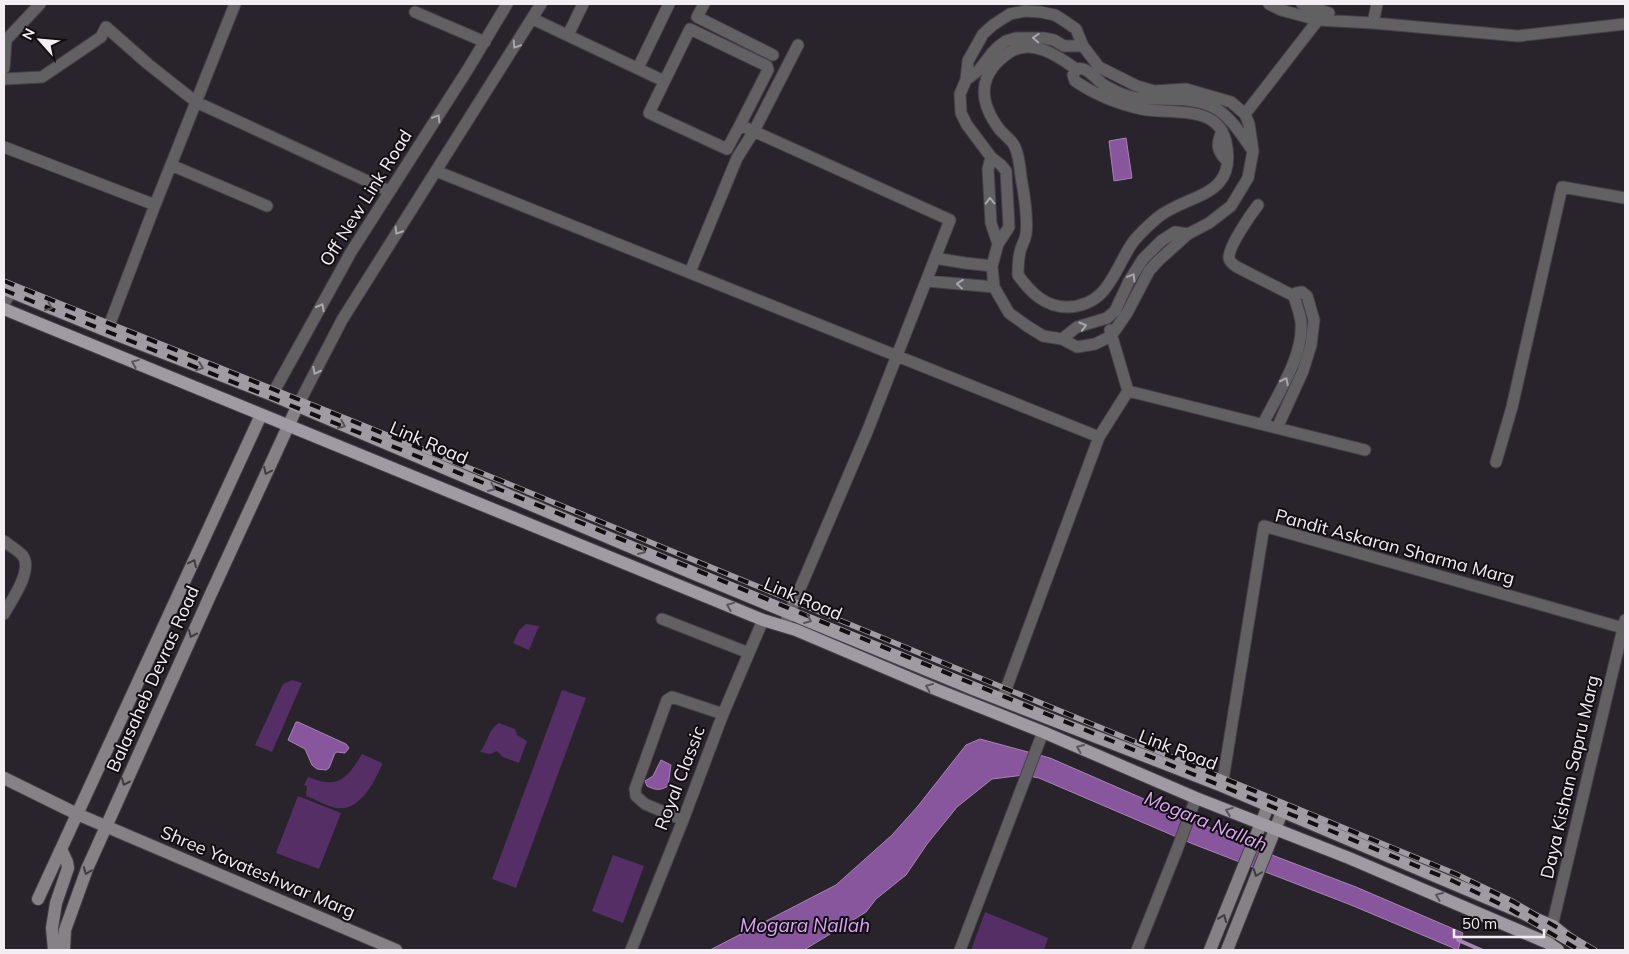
<svg xmlns="http://www.w3.org/2000/svg" width="1629" height="954" viewBox="0 0 1629 954" font-family="Mulish,sans-serif">
	<style>
		.green { fill: #552e65 }
		.water { fill: #88569c; stroke: #a884b6 }
		.lines { fill: none; stroke-linecap: round; stroke-linejoin: round }
		.stream { stroke: #a884b6; stroke-width: 4 }
		.street-casing { stroke: #454048; stroke-width: 13 }
		.secondary-casing { stroke: #454048; stroke-width: 14 }
		.primary-casing { stroke: #454048; stroke-width: 14 }
		.street { stroke: #636064; stroke-width: 11 }
		.secondary { stroke: #858187; stroke-width: 12 }
		.primary { stroke: #a09aa2; stroke-width: 12 }
		.rail-casing { stroke: #a19ca3; stroke-width: 5.5 }
		.rail { stroke: #110e12; stroke-width: 4; stroke-dasharray: 11; stroke-linecap: butt }
		.oneway { stroke: #aaa7ac }
		.oneway2 { stroke: #58545a }
		.oneway3 { stroke: #3f3c41 }
		.labels { text-anchor: middle; stroke-width: 4; stroke-linejoin: round; paint-order: stroke }
		.street-label { font-size: 18px; fill: #f2eef4; stroke: #110e12 }
		.water-label { font-size: 19px; font-style: italic; fill: #dda7f3; stroke: #110e12 }
	</style>
	<rect width="100%" height="100%" fill="#29242c"/>
	<path class="green" d="M526,624l13,2 -10,24 -16,-7 6,-13z
		M292,680l10,3 -30,69 -17,-7 28,-61z
		M562,690l24,8 -70,190 -24,-9z
		M499,723l16,6 2,6 10,6 -8,22 -16,-6 -6,-6 -7,3 -10,-2c9,-11 7,-21 19,-29z
		M362,754l20,9v2c-8,17 -22,47 -46,43 -10,-2 -21,-9 -30,-12l1,-10 -3,-1 4,-8c30,12 38,3 54,-23z
		M298,796l43,17 -22,56 -43,-16z
		M613,855l31,11 -21,57 -31,-12z
		M985,912l63,26 -4,12h-73z"/>
	<path class="water" d="M1126,138l6,40 -18,3 -5,-40z
		M296,722h2l48,22 3,4 -4,5 -8,-1 -2,1 -6,15 -3,2 -9,-1 -5,-4 -7,-16 -17,-9z
		M980,739l70,19 227,99 79,30 107,46 -5,17 -107,-45 -158,-61 -154,-66 -15,-3 -32,4 -35,28 -30,37 -21,31 -30,24 -10,13 -62,38h-94l126,-65 56,-50 26,-29 48,-61z
		M661,760l10,5 -3,21c-8,5 -13,4 -21,0l-2,-5 8,-5z"/>
	<g class="lines">
		<path class="stream" d="M1458,940l23,10"/>
		<g class="street-casing">
			<path id="street" d="M704,4l-7,13 76,38
				M1269,4l12,6 37,10 55,3 145,13 107,-12
				M1302,4l27,9
				M1025,11l15,1 15,3 11,7 10,7 7,17 16,21 38,19 17,5 32,-2 45,13 14,12 4,10 4,27 -5,27 -17,28 -22,17 -21,11 -30,27 -9,10 -22,42 -16,23 -16,8 -18,3 -15,-8 -19,-3 -16,-10 -18,-13 -15,-26 -2,-21 6,-22 11,-17 -3,-56 -5,-6 -10,-8 -24,-32 -6,-12 -1,-19 6,-14 2,-19 15,-27 10,-9 17,-11z
				M415,12l70,30
				M533,19l131,62
				M1373,23l4,-19
				M568,35l15,-31
				M4,68l2,-28 34,-36
				M638,68l31,-64
				M1076,69c-18,-13 -44,-31 -66,-17 -33,22 -32,49 -10,78 5,6 13,11 15,17 4,9 5,20 6,30 3,16 7,41 5,57 -1,7 -5,12 -6,18 -2,8 -2,16 -2,23 12,17 27,32 49,32 42,-1 47,-38 66,-65 7,-9 16,-17 24,-24 30,-25 81,-19 69,-76 -9,-39 -56,-27 -85,-33 -23,-5 -47,-15 -66,-28l-2,-6 3,-6c12,-3 19,10 28,16 7,4 17,9 24,11 29,8 60,-3 87,12 17,10 27,28 38,43
				M4,79l38,-2 59,-40 5,-10 42,37 48,38 193,89
				M966,80l13,-10 13,-17 7,-7 7,-5 10,-3h28l10,2 10,6h19
				M1245,114l73,-94
				M740,125l28,-55 -1,-4 -77,-37 -41,84 78,36 13,-24 210,95 -83,212 -83,194
				M1222,131c-6,13 -5,20 5,30
				M4,147l151,58 -48,126
				M991,157l-3,12 3,54 7,21
				M171,165l96,41
				M436,171l663,266
				M155,205l80,-201
				M1258,205c-7,9 -30,42 -29,53 1,5 5,7 8,9l57,29
				M935,258l30,5 27,3
				M690,272l47,-114 17,-27 44,-86
				M927,281l67,6
				M4,304l7,-12
				M1110,330l18,61
				M1062,339l15,-12 30,-9 8,-7 14,-30 14,-22 18,-18 14,-9 13,2
				M272,395l79,-143 117,-183 39,-65
				M297,407l45,-87 199,-316
				M1263,424c14,-29 41,-68 38,-102 -1,-9 -5,-18 -7,-26l2,-3 6,-1 5,4 7,24 -3,25 -8,26 -26,57
				M1496,462l16,-55 50,-220 63,11
				M4,541c6,5 14,9 19,15 10,15 -12,45 -19,58
				M662,619l87,34
				M1002,700l97,-263 29,-46 237,59
				M1222,786l42,-260 359,102
				M683,820l-38,-16 -9,-8 -1,-7 32,-89 5,-3 51,17
				M1548,943l77,-323
				M631,950l52,-130 40,-106 40,-94
				M960,950l83,-218
				M1137,950l41,-103 18,-49"/>
		</g>
		<g class="secondary-casing">
			<path id="secondary" d="M4,778l73,36 319,136
				M38,899l223,-484
				M54,950l-2,-22 4,-25 12,-35 -1,-6 -6,-13
				M64,950l1,-20 22,-61 122,-271 88,-191
				M1210,950l58,-144
				M1227,950l55,-138"/>
		</g>
		<g class="primary-casing">
			<path id="primary" d="M4,289l103,42 165,64 420,178 281,116 249,97 331,140 30,24
				M4,309l759,311 33,10 139,59 108,43 153,66 153,60 199,85 10,7"/>
		</g>
		<use href="#street" class="street"/>
		<use href="#secondary" class="secondary"/>
		<use href="#primary" class="primary"/>
		<g class="rail-casing">
			<path id="rail" d="M4,281l500,201 952,392 58,28 81,48
				M4,290l497,200 952,391 57,28 69,41"/>
		</g>
		<use href="#rail" class="rail"/>
	</g>
	<defs><path id="oneway-chevron" d="M-2-3.5L2.5 0L-2 3.5" fill="none" stroke-width="1.6" stroke-linecap="round" stroke-linejoin="round" transform="scale(1.25)"/></defs>
	<g class="oneway">
		<use href="#oneway-chevron" transform="translate(1036 38) rotate(-177)"/>
		<use href="#oneway-chevron" transform="translate(516 45) rotate(123)"/>
		<use href="#oneway-chevron" transform="translate(437 118) rotate(-58)"/>
		<use href="#oneway-chevron" transform="translate(990 201) rotate(-91)"/>
		<use href="#oneway-chevron" transform="translate(398 231) rotate(122)"/>
		<use href="#oneway-chevron" transform="translate(1132 277) rotate(-59)"/>
		<use href="#oneway-chevron" transform="translate(960 284) rotate(-174)"/>
		<use href="#oneway-chevron" transform="translate(321 307) rotate(-61)"/>
		<use href="#oneway-chevron" transform="translate(1083 326) rotate(-17)"/>
		<use href="#oneway-chevron" transform="translate(316 371) rotate(117)"/>
		<use href="#oneway-chevron" transform="translate(1285 381) rotate(-63)"/>
	</g>
	<g class="oneway2">
		<use href="#oneway-chevron" transform="translate(49 307) rotate(22)"/>
		<use href="#oneway-chevron" transform="translate(135 363) rotate(-158)"/>
		<use href="#oneway-chevron" transform="translate(200 367) rotate(21)"/>
		<use href="#oneway-chevron" transform="translate(342 425) rotate(23)"/>
		<use href="#oneway-chevron" transform="translate(492 488) rotate(23)"/>
		<use href="#oneway-chevron" transform="translate(642 551) rotate(23)"/>
		<use href="#oneway-chevron" transform="translate(730 606) rotate(-158)"/>
		<use href="#oneway-chevron" transform="translate(808 620) rotate(23)"/>
		<use href="#oneway-chevron" transform="translate(929 687) rotate(-157)"/>
		<use href="#oneway-chevron" transform="translate(1080 748) rotate(-156)"/>
		<use href="#oneway-chevron" transform="translate(1229 811) rotate(-159)"/>
		<use href="#oneway-chevron" transform="translate(1439 896) rotate(-157)"/>
	</g>
	<g class="oneway3">
		<use href="#oneway-chevron" transform="translate(267 471) rotate(115)"/>
		<use href="#oneway-chevron" transform="translate(193 563) rotate(-65)"/>
		<use href="#oneway-chevron" transform="translate(192 634) rotate(114)"/>
		<use href="#oneway-chevron" transform="translate(125 782) rotate(114)"/>
		<use href="#oneway-chevron" transform="translate(87 871) rotate(111)"/>
		<use href="#oneway-chevron" transform="translate(1257 873) rotate(111)"/>
		<use href="#oneway-chevron" transform="translate(1223 918) rotate(-68)"/>
	</g>
	<g class="labels">
		<g class="street-label">
			<text transform="translate(366 198) rotate(-58)" y="6">Off New Link Road</text>
			<text transform="translate(429 443) rotate(23)" y="6">Link Road</text>
			<text transform="translate(1395 547) rotate(15)" y="6">Pandit Askaran Sharma Marg</text>
			<text transform="translate(803 599) rotate(23)" y="6">Link Road</text>
			<text transform="translate(153 679) rotate(-66)" y="6">Balasaheb Devras Road</text>
			<text transform="translate(1178 750) rotate(21)" y="6">Link Road</text>
			<text transform="translate(1570 777) rotate(-77)" y="6">Daya Kishan Sapru Marg</text>
			<text transform="translate(680 778) rotate(-69)" y="6">Royal Classic</text>
			<text transform="translate(258 872) rotate(23)" y="6">Shree Yavateshwar Marg</text>
		</g>
		<g class="water-label">
			<text transform="translate(1206 821) rotate(22)" y="7">Mogara Nallah</text>
			<text x="805" y="932">Mogara Nallah</text>
		</g>
	</g>
	<rect width="1629" height="954" fill="none" stroke="#f2eef4" stroke-width="10"/>
	<g transform="translate(40 40) rotate(297)" stroke="#110e12" stroke-width="4" paint-order="stroke">
	<path d="M0-4L9 19L0 12L-9 19Z" fill="#f2eef4"/>
	<text y="-8" font-size="14" font-weight="bold" text-anchor="middle" fill="#f2eef4">N</text>
	</g>
	<path d="M1454 929v8h90v-8" fill="none" stroke="#f2eef4" stroke-width="2.5"/>
	<text x="1462" y="929" font-size="15" fill="#f2eef4" stroke="#110e12" stroke-width="4" paint-order="stroke">50 m</text>
</svg>
